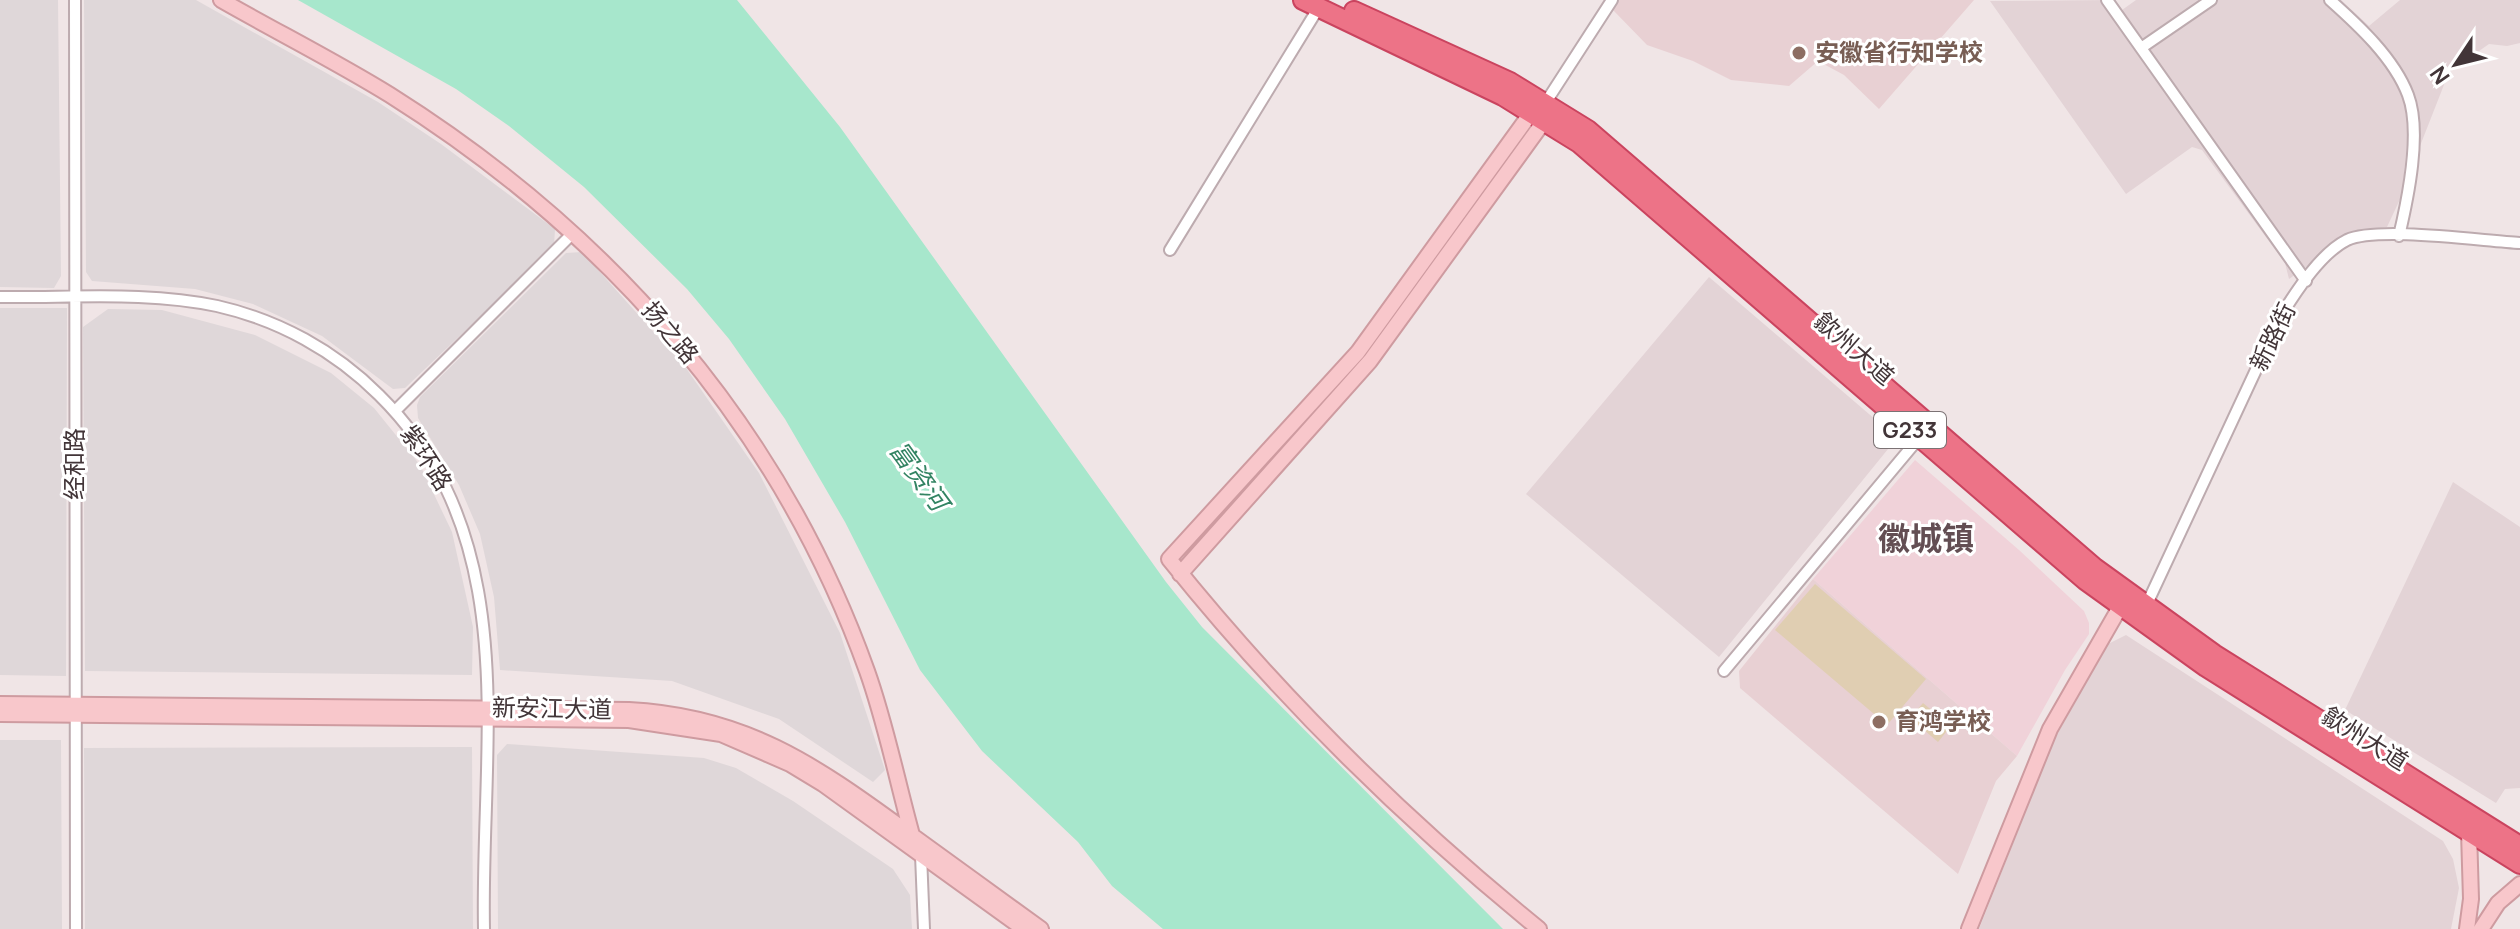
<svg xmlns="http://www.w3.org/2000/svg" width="2520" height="929" viewBox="0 0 2520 929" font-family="Manrope,'Noto Sans SC',sans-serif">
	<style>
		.residential { fill: #e3d3d6 }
		.commercial { fill: #f0d2d9 }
		.industrial { fill: #dfd7d9 }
		.education { fill: #e8d0d3 }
		.green { fill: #e0ceb2 }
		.water { fill: #a7e7cc }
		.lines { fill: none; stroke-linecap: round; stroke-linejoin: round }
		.street-casing { stroke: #bdabaf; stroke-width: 14 }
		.secondary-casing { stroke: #ce9ba0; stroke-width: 18 }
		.highway-casing { stroke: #ca445f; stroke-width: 22 }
		.street { stroke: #fff; stroke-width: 10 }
		.secondary { stroke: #f8c7cb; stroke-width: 14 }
		.highway { stroke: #ed7387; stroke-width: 18 }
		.education-dot { fill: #8d6e63; stroke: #fff; stroke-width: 3 }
		.labels { text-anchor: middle; stroke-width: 6; stroke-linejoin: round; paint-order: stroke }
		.shield { fill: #fff; stroke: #7b7274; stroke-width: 2 }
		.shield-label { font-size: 22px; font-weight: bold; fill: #423538 }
		.education-label { font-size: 24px; font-weight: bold; fill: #785e54; stroke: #fff; text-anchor: start }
		.street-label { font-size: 24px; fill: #423538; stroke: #fff }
		.water-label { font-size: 26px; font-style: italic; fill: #338463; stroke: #fff }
		.district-label { font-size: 32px; font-weight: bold; fill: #634e53; stroke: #fff }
	</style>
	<rect width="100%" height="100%" fill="#f0e5e6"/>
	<path class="residential" d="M2115,0l7,10 14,-10h205l28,26 31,-26h120v43l-13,3 -18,-2 -40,28 -29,74 -13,-1 -5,50 -15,32 -34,6 -64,46 -4,-16 -83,-113 -10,-3 -66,47 -136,-193z
		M1709,277l188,161 -178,219 -193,-163z
		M2453,482l67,45v261l-15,1 -9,14 -151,-93z
		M2126,635l317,206 10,18 6,29 -8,41h-472l75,-189 54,-96z"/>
	<path class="commercial" d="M1915,460l104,90 65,61 5,12v11l-24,36 -48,86 -204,-177z"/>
	<path class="industrial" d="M0,0h58l3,276 -7,12 -54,-1z
		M84,0h112l182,102 63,42 114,85 -1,17 -149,142 -12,1 -71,-53 -69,-32 -58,-15 -103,-8 -6,-9z
		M582,252l104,116 73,105 81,160 45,137 -12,12 -94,-63 -107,-38 -172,-11 -6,-73 -14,-63 -21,-49 -41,-67 -1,-13 3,-8 146,-144z
		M0,308h67l-1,368 -66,-1z
		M108,309l54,1 93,25 76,38 43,35 46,57 32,67 21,95 -1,48 -387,-4 -2,-344z
		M0,740h61l1,189h-62z
		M507,744l197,14 32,10 57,33 100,68 17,26 2,34h-414l-1,-174z
		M472,747l1,182h-388l-1,-181z"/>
	<path class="education" d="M1619,0h355l-95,109 -35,-34 -26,-14 -29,25 -58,-6 -38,-19 -46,-16 -34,-35z
		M1813,579l204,177 -21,25 -38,93 -218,-186 -1,-17z"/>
	<path class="green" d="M1815,584l111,95 -39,46 -112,-95z
		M1923,703l28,23 -13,16 -28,-24z"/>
	<path class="water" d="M298,0h439l103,127 326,455 36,45 301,302h-340l-51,-43 -34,-44 -96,-91 -62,-81 -75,-148 -60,-103 -56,-80 -42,-50 -103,-102 -75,-61 -53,-37z"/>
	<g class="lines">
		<g class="street-casing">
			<path id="street" d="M75,0l1,929
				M2107,0l199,281
				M2330,0c28,25 64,58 78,95 14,37 0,103 -9,141
				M2141,48l70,-48
				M1546,102l66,-102
				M1170,250l149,-243
				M0,297c71,1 148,-6 217,9 62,14 118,45 162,89 147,145 101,349 105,534
				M395,411l178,-178
				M2146,606l136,-292c15,-24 39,-61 65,-74 31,-14 135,1 173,3
				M1724,671l195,-233
				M921,855l3,74"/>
		</g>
		<g class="secondary-casing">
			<path id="secondary" d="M221,0c56,32 114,61 169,95 219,138 389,330 477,576 19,53 30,110 45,164
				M1536,106l-178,246 -189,207c109,136 235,260 370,370
				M1180,574l190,-213 180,-248
				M0,704l629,6c115,6 185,54 274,119 46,33 92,67 138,100
				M0,714l629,6 92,14 69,30 33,20 201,145
				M1969,929l81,-200 70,-122
				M2467,929l4,-30 -2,-67
				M2481,929l17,-26 22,-19"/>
		</g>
		<g class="highway-casing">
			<path id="highway" d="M1303,0l200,96 76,47 506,437 121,87 314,197
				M1354,11l156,71 78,48 507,438 119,86 306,192"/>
		</g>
		<use href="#street" class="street"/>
		<use href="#secondary" class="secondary"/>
		<use href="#highway" class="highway"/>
	</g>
	<g class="education-dot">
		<circle cx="1799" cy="53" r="8"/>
		<circle cx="1879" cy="722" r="8"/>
	</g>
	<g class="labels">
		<rect class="shield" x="1874" y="412" width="72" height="36" rx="6"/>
		<g class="shield-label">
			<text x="1910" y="438">G233</text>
		</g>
		<g class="education-label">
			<text x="1815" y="61">安徽省行知学校</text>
			<text x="1895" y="730">育鸿学校</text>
		</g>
		<g class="street-label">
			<text transform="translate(670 333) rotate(50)" y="8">扬之路</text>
			<text transform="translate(2273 337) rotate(-64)" y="8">新路街</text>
			<text transform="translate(1854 349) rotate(41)" y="8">歙州大道</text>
			<text transform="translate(426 458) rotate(57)" y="8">紫环路</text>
			<text transform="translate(75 464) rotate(-90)" y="8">经和路</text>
			<text transform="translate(552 709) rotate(1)" y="8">新安江大道</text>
			<text transform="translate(2365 739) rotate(32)" y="8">歙州大道</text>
		</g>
		<g class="water-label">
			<text transform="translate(919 476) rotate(54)" y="9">富资河</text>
		</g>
		<g class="district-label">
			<text x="1926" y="550">徽城镇</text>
		</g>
	</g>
	<g transform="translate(2456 64) rotate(235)" stroke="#ffffff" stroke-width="6" paint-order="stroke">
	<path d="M0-6L14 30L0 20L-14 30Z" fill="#423538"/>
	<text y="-12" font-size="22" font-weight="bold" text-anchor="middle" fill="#423538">N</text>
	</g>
</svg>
